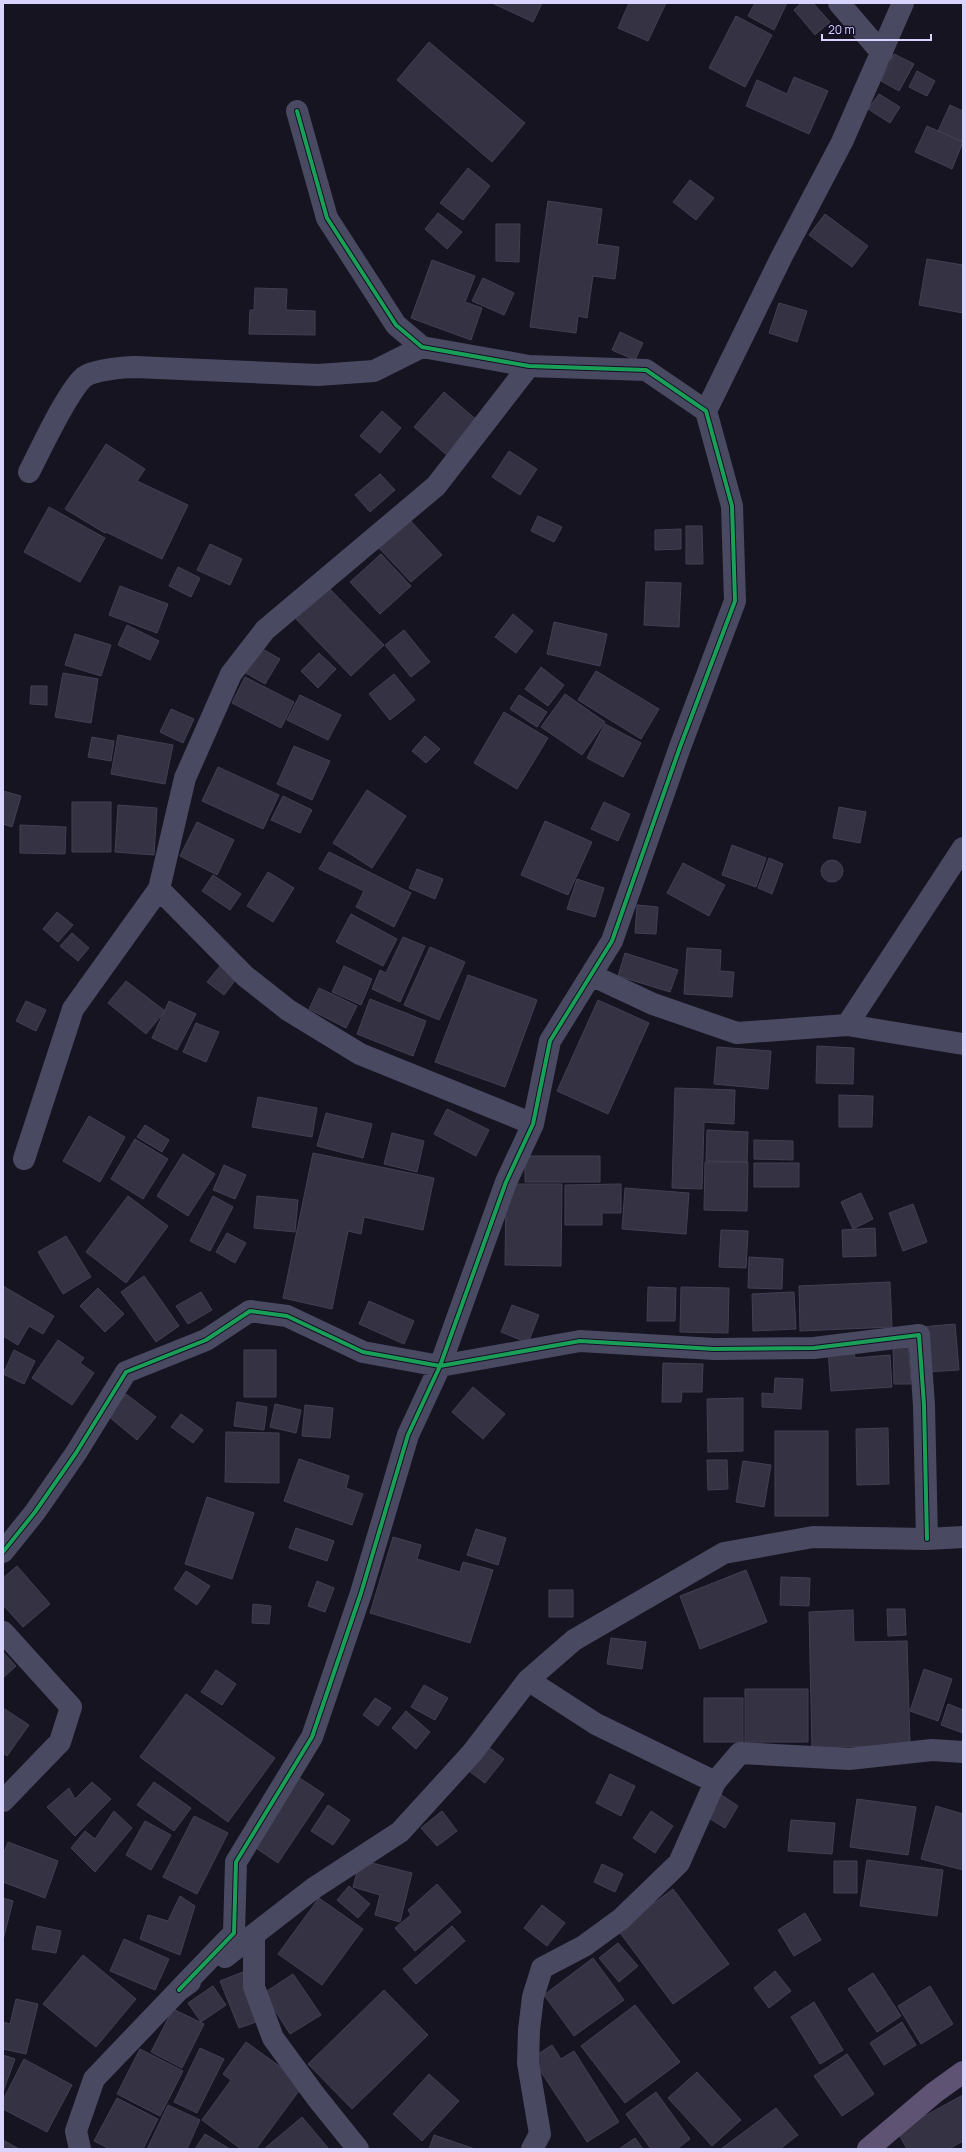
<svg xmlns="http://www.w3.org/2000/svg" width="966" height="2152" viewBox="0 0 966 2152" font-family="Manrope,sans-serif">
	<style>
		.building { fill: #343243; stroke: #433f54 }
		.lines { fill: none; stroke-linecap: round; stroke-linejoin: round }
		.street { stroke: #4a4962; stroke-width: 22 }
		.primary { stroke: #5e5373; stroke-width: 22 }
		.cycleway-casing { stroke: #130f26; stroke-width: 6 }
		.cycleway { stroke: #1a9f57; stroke-width: 4 }
	</style>
	<rect width="100%" height="100%" fill="#161421"/>
	<path class="building" d="M492,3h50l-9,19z
		M629,3h37l-18,38 -30,-13z
		M755,3h32l-13,27 -26,-14z
		M801,3h12l17,19 -15,13 -21,-25z
		M736,16l36,19 -27,52 -36,-19z
		M429,42l96,81 -33,39 -95,-82z
		M894,54l20,10 -15,27 -18,-10z
		M917,71l18,10 -8,15 -18,-9z
		M794,77l34,14 -19,43 -63,-28 11,-26 30,14z
		M879,94l21,13 -10,16 -22,-14z
		M950,105l13,6v31l-25,-11z
		M927,126l36,16 -11,27 -37,-17z
		M468,168l22,18 -27,34 -23,-17z
		M690,180l24,18 -18,22 -23,-18z
		M548,201l54,8 -5,35 22,3 -4,32 -22,-3 -6,42 -9,-2 -2,17 -46,-6z
		M438,213l24,19 -15,17 -22,-20z
		M825,214l43,32 -16,21 -43,-32z
		M496,224h24l-1,38 -23,-1z
		M927,259l36,6v48l-44,-8z
		M432,260l43,16 -10,26 17,6 -11,32 -60,-22z
		M483,278l31,15 -10,22 -32,-14z
		M255,288l32,1 -1,21 29,1v24l-66,-1 1,-24h4z
		M779,303l28,8 -10,31 -28,-9z
		M620,332l23,11 -8,17 -23,-10z
		M444,392l34,29 -30,35 -34,-29z
		M382,411l19,17 -21,25 -20,-17z
		M106,444l39,25 -8,12 51,24 -26,54 -56,-27 -1,1 -40,-24z
		M509,451l28,18 -17,26 -28,-18z
		M380,474l15,16 -25,22 -15,-17z
		M49,507l56,31 -25,44 -56,-30z
		M538,516l24,11 -8,15 -23,-11z
		M409,519l33,36 -31,27 -33,-35z
		M686,526h16l1,38h-17z
		M681,529v20l-26,1v-20z
		M210,544l32,15 -12,26 -33,-15z
		M381,554l30,32 -31,28 -30,-32z
		M178,567l22,11 -9,19 -22,-11z
		M646,582l35,1 -2,44 -35,-2z
		M120,586l48,18 -11,29 -48,-18z
		M328,587l56,58 -33,31 -56,-58z
		M513,614l20,17 -17,22 -21,-16z
		M554,622l53,12 -7,32 -53,-12z
		M127,625l32,16 -9,19 -32,-15z
		M404,630l26,32 -19,15 -26,-32z
		M75,634l36,11 -10,31 -36,-11z
		M259,647l21,12 -15,25 -21,-12z
		M319,653l17,16 -18,19 -17,-17z
		M541,667l23,18 -16,21 -23,-17z
		M596,671l63,38 -18,30 -63,-39z
		M63,673l35,6 -7,44 -36,-6z
		M394,674l21,26 -25,20 -21,-26z
		M245,677l49,25 -13,26 -49,-25z
		M31,686h16v19l-17,-1z
		M565,694l40,28 -23,33 -41,-28z
		M300,695l41,20 -13,25 -41,-20z
		M519,695l28,17 -10,15 -27,-18z
		M171,709l23,10 -11,24 -23,-11z
		M504,712l44,26 -31,51 -43,-26z
		M605,724l36,19 -18,34 -36,-19z
		M118,735l55,10 -8,39 -54,-10z
		M425,736l15,13 -14,14 -14,-12z
		M92,737l22,4 -3,20 -23,-4z
		M294,746l36,15 -18,39 -35,-16z
		M218,767l61,28 -16,34 -61,-28z
		M367,790l39,26 -34,52 -39,-25z
		M3,791l18,5 -9,31 -9,-3z
		M283,796l29,14 -12,23 -29,-13z
		M72,802h39v50h-39z
		M604,802l26,12 -12,27 -27,-12z
		M118,805l39,3 -3,47 -39,-3z
		M839,807l27,5 -6,31 -27,-5z
		M545,821l47,21 -24,53 -47,-20z
		M197,822l37,18 -17,35 -37,-19z
		M20,825l46,2 -1,27 -45,-1z
		M732,845l34,13 -10,29 -34,-12z
		M329,852l82,41 -17,34 -38,-20 8,-16 -45,-22z
		M769,858l14,6 -11,30 -14,-6z
		M821 871a11 11 0 1 1 22 0a11 11 0 1 1-22 0Z
		M683,863l42,22 -16,31 -42,-23z
		M417,869l26,10 -8,20 -26,-11z
		M268,872l26,16 -21,34 -26,-16z
		M213,875l28,19 -11,16 -28,-19z
		M577,879l27,9 -9,29 -28,-8z
		M637,905l21,2 -2,27 -21,-1z
		M57,912l16,13 -15,17 -15,-13z
		M351,914l46,25 -14,27 -47,-24z
		M72,933l17,15 -11,13 -18,-15z
		M403,937l22,9 -25,56 -28,-13 8,-19 6,3z
		M430,947l35,15 -26,58 -35,-15z
		M687,948l34,2 -1,21 14,1 -2,25 -48,-3z
		M625,953l53,17 -8,22 -52,-16z
		M221,965l16,13 -13,17 -17,-13z
		M344,966l28,13 -11,26 -29,-13z
		M468,975l69,25 -32,87 -70,-25z
		M126,981l39,30 -19,23 -38,-31z
		M319,988l38,18 -11,22 -37,-19z
		M370,999l56,22 -13,35 -56,-22z
		M598,1000l51,23 -41,91 -51,-23z
		M26,1001l20,9 -10,21 -20,-10z
		M169,1001l27,13 -19,36 -25,-12z
		M196,1023l23,9 -13,30 -23,-10z
		M817,1046l37,2 -1,36 -37,-1z
		M717,1047l54,4 -3,38 -54,-5z
		M675,1088l60,2 -1,34 -30,-2 -2,67 -30,-1z
		M839,1095l34,1 -1,31h-33z
		M258,1097l59,11 -5,29 -60,-10z
		M447,1109l42,21 -13,26 -42,-22z
		M326,1113l46,11 -9,34 -46,-12z
		M89,1116l36,21 -25,45 -37,-21z
		M145,1125l24,15 -7,12 -25,-15z
		M707,1130l41,2 -1,30 -41,-1z
		M392,1133l32,8 -7,31 -33,-8z
		M135,1139l33,20 -25,40 -32,-20z
		M754,1140l39,1v19l-39,-1z
		M313,1153l121,25 -11,52 -59,-13 -3,17 -13,-3 -16,78 -49,-11z
		M183,1154l32,20 -27,42 -31,-20z
		M525,1156h75v26h-75z
		M705,1162h43l-1,49 -43,-1z
		M754,1163h45v24h-45z
		M224,1165l22,10 -11,24 -22,-9z
		M506,1184h56l-1,82 -56,-1z
		M621,1184v29h-19v12h-37v-40z
		M625,1188l64,5 -3,41 -64,-5z
		M861,1193l12,26 -20,10 -12,-27z
		M128,1196l40,30 -42,57 -40,-31z
		M213,1196l20,11 -23,44 -20,-10z
		M257,1196l41,4 -3,32 -41,-4z
		M913,1204l14,38 -24,9 -14,-38z
		M875,1228l1,28 -33,1 -1,-27z
		M721,1230l27,1 -2,37 -27,-1z
		M227,1233l19,10 -11,20 -19,-11z
		M66,1236l25,41 -28,17 -25,-42z
		M749,1257l34,2 -1,30 -34,-1z
		M144,1276l35,50 -23,16 -35,-50z
		M890,1282l2,45 -92,4 -1,-45z
		M3,1286l51,30 -11,18 -14,-8 -11,19 -15,-9z
		M648,1287l28,1 -1,33h-28z
		M681,1287l48,1 -1,45 -48,-1z
		M98,1288l26,26 -19,18 -25,-26z
		M201,1292l11,18 -24,14 -12,-18z
		M794,1292l2,37 -43,2 -1,-37z
		M369,1301l45,20 -10,23 -45,-20z
		M512,1305l27,10 -11,28 -27,-11z
		M955,1324l4,46 -33,2 -4,-45z
		M58,1340l26,18 -4,5 14,10 -22,32 -40,-27z
		M908,1343l3,41h-17l-1,-40z
		M854,1349l1,9 35,-3 2,32 -61,4 -3,-41z
		M14,1350l21,11 -11,23 -21,-10z
		M244,1350h32v47h-32z
		M663,1363l40,1 -1,28h-20l-1,10h-19z
		M775,1378l28,1 -2,30 -39,-2v-14l12,1z
		M473,1387l32,27 -22,25 -31,-27z
		M126,1394l30,23 -19,23 -29,-24z
		M743,1398v53l-35,1 -1,-53z
		M237,1402l30,5 -3,23 -30,-4z
		M275,1404l26,6 -5,23 -26,-6z
		M305,1405l28,3 -3,30 -28,-2z
		M181,1414l22,16 -10,13 -22,-16z
		M888,1428l1,56 -32,1 -1,-56z
		M775,1431h53v85h-53z
		M226,1432l53,1v50l-54,-1z
		M299,1459l50,17 -3,12 17,6 -11,31 -68,-24z
		M707,1460h20l1,29 -20,1z
		M743,1461l28,4 -7,42 -28,-5z
		M207,1497l47,16 -22,66 -47,-15z
		M296,1528l38,13 -7,20 -38,-13z
		M476,1529l30,9 -8,27 -31,-10z
		M393,1537l28,8 -4,14 43,13 3,-10 30,8 -23,73 -100,-30z
		M17,1566l33,38 -27,23 -20,-22v-27z
		M746,1570l21,52 -67,27 -20,-53z
		M186,1571l24,15 -13,19 -23,-16z
		M781,1577l29,1 -1,28 -29,-1z
		M317,1581l17,7 -9,24 -17,-6z
		M549,1590h24v27h-24z
		M253,1604l18,2 -2,18 -17,-1z
		M887,1609h18l1,26 -18,1z
		M853,1610l1,32 53,-1 3,104 -98,3 -3,-136z
		M611,1638l35,4 -4,27 -35,-5z
		M3,1652l13,14 -13,12z
		M924,1669l28,10 -14,42 -28,-10z
		M216,1670l20,14 -14,21 -21,-13z
		M424,1685l24,13 -13,22 -24,-13z
		M745,1689h63v53h-63z
		M186,1694l89,64 -47,64 -88,-65z
		M375,1698l16,10 -13,18 -15,-11z
		M704,1698h39v44h-39z
		M948,1704l15,6v23l-22,-8z
		M3,1708l26,17 -22,31 -4,-3z
		M406,1711l24,21 -14,17 -24,-21z
		M483,1743l21,16 -19,24 -20,-15z
		M610,1774l25,12 -14,30 -25,-13z
		M298,1777l26,17 -46,69 -25,-17z
		M92,1782l19,17 -36,37 -28,-29 22,-19 6,11z
		M154,1782l37,26 -17,23 -37,-26z
		M720,1794l18,12 -13,22 -18,-11z
		M857,1799l59,8 -8,48 -58,-8z
		M328,1805l22,15 -17,25 -22,-14z
		M936,1806l27,8v56l-42,-11z
		M114,1811l18,17 -37,44 -24,-24 14,-17 10,8z
		M442,1811l15,20 -20,15 -16,-18z
		M651,1811l22,15 -18,27 -22,-15z
		M194,1816l34,17 -31,61 -34,-17z
		M791,1820l44,3 -3,31 -44,-3z
		M145,1821l26,14 -20,35 -25,-15z
		M8,1842l50,19 -13,37 -42,-16v-27z
		M360,1860l52,13 -12,49 -25,-7 5,-20 -27,-8z
		M867,1860l76,10 -6,46 -77,-10z
		M834,1861h23v32h-23z
		M602,1864l21,10 -8,18 -21,-10z
		M437,1884l24,28 -46,39 -20,-23 16,-13 -3,-5z
		M349,1886l21,18 -12,14 -21,-18z
		M673,1889l56,75 -56,40 -55,-74z
		M180,1896l15,10 -15,49 -40,-16 8,-24 20,6z
		M3,1898l10,3 -10,39z
		M319,1898l44,31 -41,56 -44,-31z
		M542,1905l23,18 -18,23 -23,-18z
		M805,1913l16,27 -27,16 -16,-26z
		M37,1926l24,5 -5,22 -24,-4z
		M452,1926l13,15 -49,43 -13,-15z
		M124,1939l45,20 -14,31 -45,-19z
		M618,1943l20,23 -19,16 -20,-24z
		M83,1955l53,44 -40,48 -53,-43z
		M593,1958l31,42 -50,36 -30,-41z
		M775,1971l16,20 -22,17 -15,-20z
		M243,1972l19,48 -23,8 -19,-47z
		M873,1973l28,43 -24,16 -29,-43z
		M293,1974l28,41 -31,19 -26,-41z
		M213,1986l13,19 -25,17 -13,-19z
		M930,1986l23,38 -32,20 -23,-38z
		M384,1990l44,45 -76,74 -44,-45z
		M16,1999l22,5 -12,50 -23,-5v-27l7,2z
		M814,2002l29,48 -23,14 -29,-47z
		M635,2005l45,57 -55,41 -44,-57z
		M173,2009l31,15 -22,44 -31,-16z
		M902,2022l14,23 -32,20 -14,-22z
		M246,2042l58,42 -48,65h-15l-39,-29 29,-40 -8,-6z
		M552,2045l9,14 13,-8 45,71 -32,20 -55,-84z
		M200,2048l24,11 -27,54 -23,-11z
		M140,2049l43,22 -23,45 -43,-22z
		M847,2054l27,40 -32,22 -28,-40z
		M3,2055l12,4 -12,33z
		M24,2059l48,26 -25,47 -44,-23v-9z
		M697,2072l44,48 -29,26 -44,-48z
		M429,2074l30,27 -37,40 -29,-27z
		M656,2092l34,47 -13,10h-26l-25,-35z
		M963,2095v46l-14,8h-42l-10,-18z
		M117,2098l41,21 -15,30h-33l-16,-8z
		M168,2105l32,15 -13,29h-40z
		M776,2108l22,27 -18,14h-59z
		M302,2117l27,32h-65z
		M205,2134l25,15h-35z
		M434,2135l41,14h-46z
		M635,2138l8,11h-24z
		M3,2140l16,9h-16z"/>
	<g class="lines">
		<path class="street" d="M839,3l43,50
			M706,411l76,-155 60,-114 61,-139
			M29,472c12,-23 38,-80 55,-95 9,-7 40,-10 51,-10l183,8 56,-4 48,-24
			M159,889l86,87 43,34 72,44 173,70
			M591,975l62,29 84,29 110,-8 116,19
			M847,1025l116,-177
			M24,1159l49,-150 86,-120 26,-111 46,-104 34,-44 171,-144 93,-120
			M3,1552l32,-40 41,-59 50,-81 80,-32 44,-29 37,5 76,36 77,14 140,-25 134,8 100,-1 105,-13 5,70 3,134
			M3,1632l68,75 -11,35 -57,59
			M528,1680l68,44 119,58 -36,81 -58,56 -37,27 -42,22 -9,29 -4,33 -1,33 12,71 -8,15
			M715,1782l25,-29 109,6 83,-9 31,2
			M254,1935v52l19,51 44,60 41,51
			M225,1957l89,-69 86,-56 72,-79 56,-73 46,-40 150,-87 89,-16 114,2 36,-2
			M179,1990l55,-57 2,-71 76,-125 49,-144 47,-158 32,-69 66,-184 27,-58 17,-83 62,-100 68,-194 55,-146 -3,-95 -26,-95 -60,-41 -117,-4 -107,-19 -26,-22 -69,-107 -30,-107
			M80,2149l-4,-18 18,-52 85,-89 11,-8"/>
		<path class="primary" d="M868,2149l66,-56 29,-21"/>
		<g class="cycleway-casing">
			<path id="cycleway" d="M3,1552l32,-40 41,-59 50,-81 80,-32 44,-29 37,5 76,36 77,14 140,-25 134,8 100,-1 105,-13 5,70 3,134
				M179,1990l55,-57 2,-71 76,-125 49,-144 47,-158 32,-69 66,-184 27,-58 17,-83 62,-100 68,-194 55,-146 -3,-95 -26,-95 -60,-41 -117,-4 -107,-19 -26,-22 -69,-107 -30,-107"/>
		</g>
		<use href="#cycleway" class="cycleway"/>
	</g>
	<rect width="966" height="2152" fill="none" stroke="#d9d4ff" stroke-width="8"/>
	<path d="M822 34v6h109v-6" fill="none" stroke="#d9d4ff" stroke-width="2"/>
	<text x="828" y="34" font-size="12" fill="#d9d4ff" stroke="#130f26" stroke-width="3" paint-order="stroke">20 m</text>
</svg>
